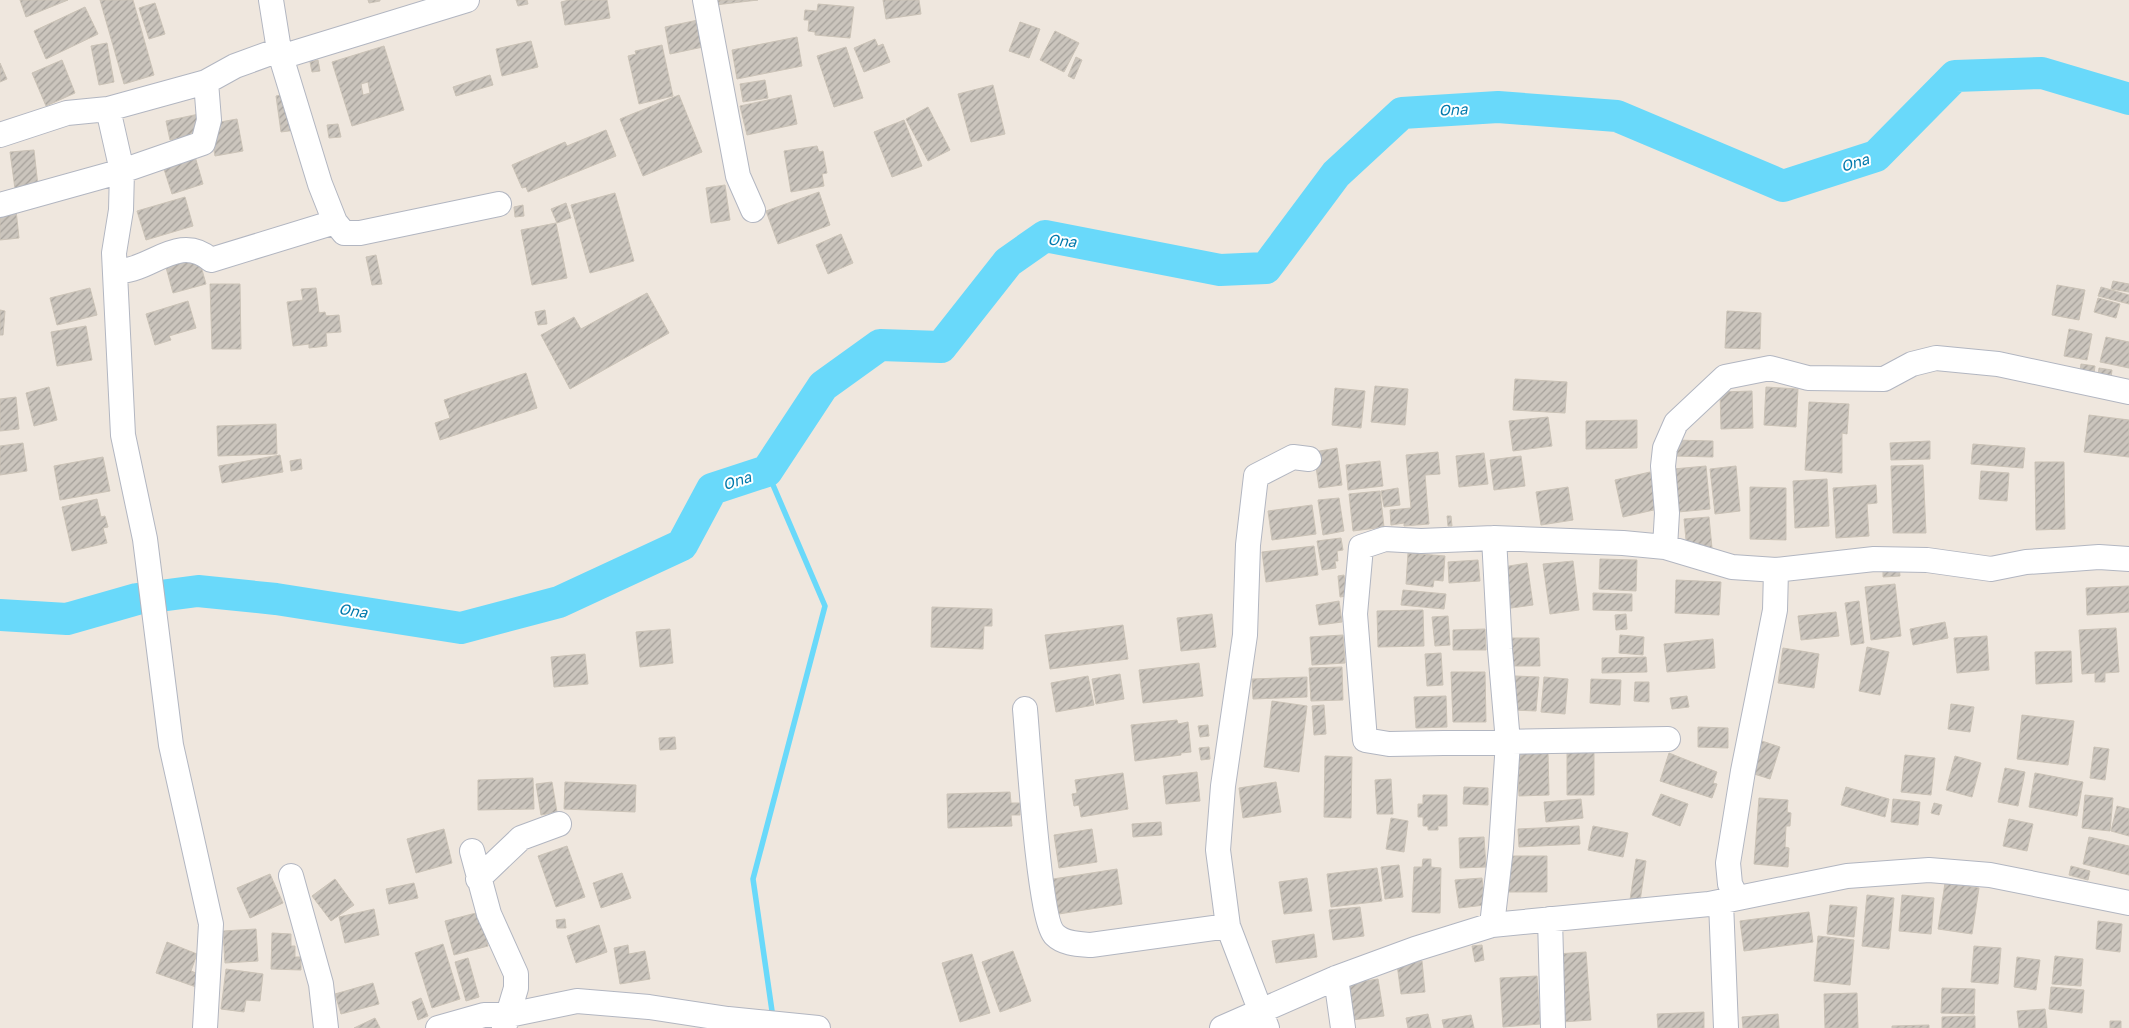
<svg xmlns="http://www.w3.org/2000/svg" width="2129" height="1028" viewBox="0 0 2129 1028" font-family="'Golos Text',sans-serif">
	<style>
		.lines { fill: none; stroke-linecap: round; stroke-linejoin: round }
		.stream { stroke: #69d9fa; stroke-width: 5.5 }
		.river { stroke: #69d9fa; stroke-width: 32 }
		.building { fill: url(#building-hatch); stroke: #cbc3b7; fill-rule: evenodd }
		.minor-casing { stroke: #b2b6c1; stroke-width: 26 }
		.minor { stroke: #fff; stroke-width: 24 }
		.labels { text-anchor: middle; stroke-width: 4; stroke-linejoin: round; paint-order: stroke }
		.water-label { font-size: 15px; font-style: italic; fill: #0179ac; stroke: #fff }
	</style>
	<defs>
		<pattern id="building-hatch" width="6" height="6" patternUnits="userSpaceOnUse" patternTransform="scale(1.25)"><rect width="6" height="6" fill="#cbc5bd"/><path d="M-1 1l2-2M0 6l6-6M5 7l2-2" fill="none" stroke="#a5a09a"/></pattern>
	</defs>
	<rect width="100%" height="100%" fill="#efe7de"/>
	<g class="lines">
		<path class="stream" d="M767,471l58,135 -72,273 20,139"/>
		<path class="river" d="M0,615l67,4 70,-20 61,-8 78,8 185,29 98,-26 123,-57 30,-56 55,-18 56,-85 57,-41 61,2 67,-85 37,-26 175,34 46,-2 70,-94 66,-61 96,-6 119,9 166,70 93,-30 79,-80 87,-3 87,26"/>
	</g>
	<path class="building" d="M20,0h48l-42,17z
		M100,0h33l21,75 -30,9z
		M368,0h12v1l-11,2z
		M516,0h11l1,4 -10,2z
		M569,0h38l3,18 -45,7 -4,-23z
		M714,0h44l-43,5z
		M883,0h36l2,14 -35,5z
		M155,3l10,31 -16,5 -10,-31z
		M818,4l36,3 -4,31 -35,-3v-3l-7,-1 1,-11h-5l1,-10 12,1z
		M85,7l13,27 -52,25 -12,-28z
		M698,20l5,27 -33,7 -5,-27z
		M1020,22l20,7 -11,29 -20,-7z
		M1055,31l24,12 -15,29 -24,-12z
		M797,37l5,29 -65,13 -5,-29z
		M875,39l3,7 5,-2 7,18 -26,10 -10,-24z
		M531,41l7,26 -36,9 -6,-27z
		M107,43l7,39 -15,3 -8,-39z
		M662,45l11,51 -34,8 -11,-48 8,-2 -1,-3z
		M384,46l20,64 -52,16 -20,-64zM368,82l2,11 -7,2 -2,-11z
		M846,47l17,51 -29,9 -17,-51z
		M1076,57l6,3 -8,19 -6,-3z
		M62,60l13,33 -29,13 -14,-33z
		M318,60l2,11 -8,1 -2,-10z
		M0,63l7,16 -7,3z
		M490,75l3,10 -37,11 -3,-9z
		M765,80l3,18 -25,4 -3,-18z
		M993,85l12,49 -34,8 -13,-48z
		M290,93l6,37 -15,2 -5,-36z
		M679,95l23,57 -59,24 -23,-57z
		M791,95l6,29 -50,11 -7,-29z
		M928,107l22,43 -22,11 -22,-42z
		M199,114l4,19 -33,7 -4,-19z
		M237,119l6,32 -28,5 -6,-32z
		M904,120l18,46 -30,11 -18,-45z
		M338,124l3,13 -12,1 -2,-13z
		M606,130l10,26 -88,36 -2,-5 -4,1 -10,-23 53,-23 2,4z
		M817,146l2,6 4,-1 4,22 -5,1 2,12 -33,6 -7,-41z
		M34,150l4,36 -23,3 -5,-37z
		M194,153l9,31 -31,10 -10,-31z
		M725,185l5,35 -19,3 -5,-35z
		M819,192l11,33 -52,19 -12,-33z
		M615,193l19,68 -44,12 -19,-68z
		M185,197l8,29 -47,14 -9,-29z
		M566,203l5,15 -14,5 -6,-14z
		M523,205l1,11 -9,1 -1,-10z
		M16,210l3,28 -19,2v-28z
		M556,223l11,55 -35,7 -11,-55z
		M841,234l12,29 -25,11 -12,-29z
		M197,252l9,32 -33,9 -9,-33z
		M376,255l6,29 -10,1 -6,-28z
		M2113,281l16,3v8l-18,-3z
		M210,284h30l1,65h-29z
		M2057,285l28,5 -6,30 -27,-5z
		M2101,287l28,8v9l-31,-8z
		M90,288l7,27 -40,10 -7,-27z
		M316,288l3,25 6,-1 1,4 13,-1 2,17 -15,1 1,13 -18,2v-4l-16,2 -6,-44 16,-2 -2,-11z
		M647,293l22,40 -99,56 -29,-54 33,-18 7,12z
		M2098,298l22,6 -4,14 -22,-6z
		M188,301l8,27 -27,8 2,4 -16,5 -9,-31z
		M0,310l5,1 -2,24h-3z
		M545,310l2,14 -9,1 -3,-13z
		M1727,311l34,2 -1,36 -35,-1z
		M86,326l6,34 -35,6 -6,-34z
		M2069,329l23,5 -5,26 -23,-4z
		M2106,337l23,5v26l-29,-6z
		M2081,364l14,2 -1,8 -14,-2z
		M2099,368l13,2 -1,8 -13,-2z
		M526,373l11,35 -97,32 -5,-17 15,-5 -6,-18z
		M1515,379l52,3 -2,31 -52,-3z
		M1375,386l33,3 -3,36 -34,-3z
		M49,387l8,33 -23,6 -8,-33z
		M1766,387l32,2 -2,38 -32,-2z
		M1335,388l30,3 -4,37 -29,-3z
		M1752,391l1,37 -32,1 -1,-37z
		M16,397l3,32 -19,2v-32z
		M1809,402l40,2 -2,30 -5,-1v40l-37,-3z
		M2089,415l40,5v37l-45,-5z
		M1548,417l4,29 -39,5 -4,-30z
		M1637,420v28l-51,1v-28z
		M276,424l1,30 -59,2 -1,-30z
		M1674,440l39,1v16l-39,-1z
		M1930,441v18l-39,1 -1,-17z
		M23,443l4,28 -27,4v-29z
		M1973,444l52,4 -2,20 -52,-4z
		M1337,448l5,37 -23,3 -5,-36z
		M1438,452l2,22 -15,1 4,49 -25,2v-3l-13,2 -1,-15 21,-2 -5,-53z
		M1484,453l4,31 -29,3 -3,-31z
		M280,455l3,17 -61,11 -3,-17z
		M1521,456l4,30 -31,4 -4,-30z
		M103,457l7,34 -50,9 -6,-34z
		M301,459l1,10 -11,2 -1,-10z
		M1380,461l3,25 -35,4 -2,-25z
		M2035,462h29l1,67 -29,1z
		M1923,465l3,68h-33l-2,-67z
		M1706,466l4,43 -32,3 -5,-43z
		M1736,466l4,45 -25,3 -5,-45z
		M1981,471l28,2 -2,28 -28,-2z
		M1650,472l8,37 -35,8 -8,-37z
		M1827,479l2,47 -34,2 -2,-47z
		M1876,485l1,18 -10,1 2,32 -33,2 -3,-50z
		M1568,487l5,33 -32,5 -5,-33z
		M1750,487l36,1v52l-36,-1z
		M1398,488l2,17 -16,2 -3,-16z
		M1380,491l4,36 -31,4 -4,-37z
		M1339,498l5,33 -21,4 -5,-35z
		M97,499l4,18 4,-1 3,11 -5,1 4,15 -35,8 -10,-44z
		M1312,505l4,29 -44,6 -4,-29z
		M1447,516h4l1,10h-4z
		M1709,517l3,31 -25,2 -3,-31z
		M1341,538l2,12 -6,1 1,10h-3l1,7 -14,2 -5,-29z
		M1314,546l4,29 -52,7 -4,-30z
		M1408,553l37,3 -2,25 -9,-1 -1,7 -27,-3z
		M1600,559l37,1 -1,31 -37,-2z
		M1478,560l2,21 -31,2 -1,-21z
		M1573,561l6,49 -29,4 -7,-50z
		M1527,563l6,42 -29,4 -7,-41z
		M1899,565l1,11 -17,1v-11z
		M1344,575l3,21 -7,1 -2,-21z
		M1676,580l45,2 -2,33 -44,-2z
		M1895,584l6,52 -30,4 -6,-53z
		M2129,586v26l-42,3 -1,-27z
		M1403,590l43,4 -2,15 -43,-4z
		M1593,593l39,1v17l-39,-1z
		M1339,601l3,21 -23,3 -3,-20z
		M1859,601l5,42 -13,2 -6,-42z
		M932,607l60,2v17h-8l-1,23 -52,-2z
		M1423,610l1,36 -46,1 -1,-36z
		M1836,612l3,24 -38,4 -3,-24z
		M1212,614l4,33 -35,4 -4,-33z
		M1626,614l1,15 -11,1 -1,-15z
		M1448,616l2,29 -15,1 -3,-29z
		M1945,622l3,16 -35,7 -3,-16z
		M1123,625l5,34 -78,10 -5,-34z
		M2116,628l3,44 -14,1v9h-10v-9l-13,1 -3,-44z
		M670,629l3,34 -33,4 -4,-35z
		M1485,629l1,21h-33v-20z
		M1343,635l2,28 -33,2 -2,-28z
		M1620,635l24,2 -1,18 -24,-2z
		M1987,636l2,34 -32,3 -3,-35z
		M1507,638h32l1,28h-33z
		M1713,639l2,29 -48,4 -3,-28z
		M1867,647l22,5 -9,43 -21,-4z
		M1783,648l36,6 -5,34 -36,-5z
		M2071,651l1,31 -36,2 -1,-32z
		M1441,653l2,32 -16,1 -2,-32z
		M585,654l3,30 -34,3 -3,-30z
		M1646,657l1,15 -45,1v-15z
		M1199,663l4,33 -60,7 -4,-33z
		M1342,667l1,33 -32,1 -2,-33z
		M1451,672h34l1,50h-33z
		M1120,674l4,25 -28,5 -4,-25z
		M1088,676l6,29 -38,7 -5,-29z
		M1515,676l24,1 -3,34 -23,-1z
		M1307,677v20l-54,2 -1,-20z
		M1544,677l24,2 -3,35 -24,-2z
		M1591,679l30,1 -1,25 -30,-2z
		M1635,682h14v20l-15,-1z
		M1446,696l1,31 -31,1 -2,-31z
		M1687,696l2,11 -17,2 -2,-11z
		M1272,701l35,5 -8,66 -35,-5z
		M1951,704l23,3 -4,25 -22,-3z
		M1324,705l2,29 -12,1 -2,-29z
		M2022,715l52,6 -6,44 -51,-6z
		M1177,720l1,4 10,-2 3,30 -10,1v2l-46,6 -4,-36z
		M1208,725l1,11 -9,1 -2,-11z
		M1698,727l30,1v20l-30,-1z
		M675,737l1,12 -16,1 -1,-12z
		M1762,741l18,6 -10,32 -19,-6z
		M1209,747l1,12 -9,1 -2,-12z
		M2094,747l15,2 -4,31 -15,-2z
		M1567,749h27v46h-27z
		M1548,752l1,43 -30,1 -2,-42z
		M1669,753l48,19 -4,11 4,1 -5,14 -52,-17z
		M1905,755l30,3 -4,37 -30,-3z
		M1325,756l27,1 -1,61 -27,-1z
		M1955,756l26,7 -9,34 -26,-7z
		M2005,768l20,4 -7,34 -20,-4z
		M1197,772l3,29 -34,3 -3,-28z
		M1123,773l5,36 -47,8 -2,-12 -5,1 -2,-12 5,-1 -2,-13z
		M2035,773l48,9 -6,34 -48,-9z
		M533,778l1,31 -56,1v-30z
		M1391,779l2,35h-16l-2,-34z
		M552,782l5,30 -16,3 -5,-31z
		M565,782l71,3 -1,27 -71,-3z
		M1276,782l5,30 -38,6 -4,-30z
		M1464,787l24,1v17l-25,-1z
		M1846,787l43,12 -4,18 -44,-12z
		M1010,792l1,11h9v12h-9l1,11 -64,2 -1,-34z
		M1661,794l27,10 -8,22 -28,-11z
		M1423,795h24v31h-9v4h-10v-4h-5v-9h-5v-13h5z
		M2085,795l28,3 -3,33 -28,-3z
		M1759,798l29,2 -1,12 4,1 -1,13h-4l-1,21 4,1 -1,19 -34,-3z
		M1581,799l2,19 -37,4 -2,-20z
		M1893,799l27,3 -2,23 -27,-3z
		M1934,803l8,2 -3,10 -8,-2z
		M2117,806l12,3v27l-18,-5z
		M1391,818l17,3 -4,31 -18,-3z
		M2009,819l24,5 -6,27 -24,-5z
		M1161,822l1,13 -29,2 -1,-13z
		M1579,826l1,18 -61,3 -1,-18z
		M1593,826l35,7 -5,24 -35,-7z
		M444,829l8,34 -36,10 -9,-34z
		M1092,829l5,33 -38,6 -5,-33z
		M1484,837l2,30 -26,1 -1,-30z
		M2089,837l40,9v29l-46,-11z
		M567,846l18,51 -29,10 -18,-51z
		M1508,856h39v36h-39z
		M1423,859h8v8l10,1 -1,45 -28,-1 2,-45h8z
		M1636,859l10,2 -6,40 -10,-1z
		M1399,865l4,32 -18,2 -4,-32z
		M2071,866l19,5 -2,9 -19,-5z
		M1377,868l5,33 -51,6 -4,-33z
		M1117,869l5,35 -63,10 -6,-35z
		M622,873l9,25 -30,10 -8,-25z
		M270,874l13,29 -33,15 -13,-30z
		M1307,878l5,33 -28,3 -5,-32z
		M1482,878l3,27 -26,3 -4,-28z
		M335,879l19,26 -23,16 -19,-25z
		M414,883l4,15 -29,6 -3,-15z
		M1945,883l34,5 -7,46 -34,-5z
		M1867,895l27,3 -5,51 -27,-3z
		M1902,895l32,3 -3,36 -32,-3z
		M1830,905l27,2 -3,30 -27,-3z
		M1360,907l4,29 -31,4 -4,-30z
		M374,909l5,26 -34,8 -6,-26z
		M480,912l8,34 -34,9 -9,-34z
		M1809,912l4,30 -69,9 -4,-30z
		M565,919l1,9h-9l-1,-8z
		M2098,921l24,3 -2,28 -24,-3z
		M599,925l8,27 -31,11 -9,-27z
		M256,929l2,32 -33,2 -2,-32z
		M272,933l19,1v12h4v11h6v13l-30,-1z
		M1314,934l3,23 -41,6 -4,-22z
		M1818,936l36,4 -4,45 -36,-4z
		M167,942l30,12 -6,17 10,4 -5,12 -40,-14z
		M443,944l17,55 -28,9 -17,-55z
		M628,945l1,9 16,-3 5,28 -30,5 -6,-36z
		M1482,945l2,15 -9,2 -3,-16z
		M1974,946l27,2 -3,36 -27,-2z
		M1013,951l18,50 -31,11 -18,-50z
		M1586,952l5,68 -29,2 -5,-68z
		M972,954l18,59 -30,9 -18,-59z
		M2055,956l28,3 -2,27 -29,-2z
		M2017,957l23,3 -4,30 -22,-3z
		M468,958l11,39 -13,4 -11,-39z
		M1422,961l3,31 -24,2 -4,-30z
		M226,969l37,5 -3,27 -14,-1 -2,12 -23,-3z
		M1537,976l3,48 -37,3 -3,-49z
		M1378,979l6,37 -32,4 -6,-36z
		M373,983l6,21 -38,10 -6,-20z
		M2051,987l33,3 -2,23 -33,-4z
		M1942,988l33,1 -1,25 -33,-1z
		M1857,993l1,35h-33l-1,-34z
		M421,998l7,18 -10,4 -6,-18z
		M2045,1009l2,19h-28l-2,-17z
		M1704,1012v16h-46l-1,-14z
		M1428,1014l3,14h-23l-2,-10z
		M1778,1014l1,14h-36l-1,-11z
		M1471,1015l3,13h-30l-2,-8z
		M1975,1016v12h-33v-11z
		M375,1018l5,10h-26z
		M2110,1021h11v7h-11z
		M1929,1025v3h-37v-2z"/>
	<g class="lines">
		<g class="minor-casing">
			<path id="minor" d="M271,0l8,50 41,134 15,38 9,11h16l139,-29
				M705,0l33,176 15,34
				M281,57l186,-57
				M108,109l14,62 -1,39 -7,43 9,182 22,104 26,206 40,179 -6,104
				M0,135l67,-22 41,-4 98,-27 29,-16 44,-16
				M0,205l122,-34 81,-28 6,-23 -3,-38
				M115,265l6,6c31,-2 59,-38 90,-11l124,-38
				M1665,547l2,-34 -4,-47 2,-18 11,-25 49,-46 45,-9 38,10 76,1 28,-15 24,-6 62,6 131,28
				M1025,709c3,32 14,212 30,226 9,9 24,9 36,10l137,-19
				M1668,739l-279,5 -24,-4 -10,-126 6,-67 24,-8 36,2 73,-3 129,5 42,4 67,20 44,3 98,-11 53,1 64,9 35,-7 46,-3 27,-2 30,2
				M472,851l17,63 27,60v14l-12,40
				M291,876l30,108 5,44
				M478,879l43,-41 38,-14
				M1737,898l-7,-14 -2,-21 15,-92 32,-161 1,-40
				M1721,902l5,126
				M1550,919l3,109
				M1492,925l9,-77 7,-106 -8,-93 -6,-111
				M1336,978l7,50
				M438,1028l46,-13h25l68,-14 72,6 79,12 90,9
				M1222,1028l114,-50 79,-29 77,-24 217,-21 138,-28 82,-6 61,5 139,28
				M1267,1028l-39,-102 -10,-76 5,-64 22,-151 3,-90 8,-69 37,-19 16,2"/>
		</g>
		<use href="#minor" class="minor"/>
	</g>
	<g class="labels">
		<g class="water-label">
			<text transform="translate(1453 110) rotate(-3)" y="5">Ona</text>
			<text transform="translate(1855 163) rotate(-17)" y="5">Ona</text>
			<text transform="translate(1062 241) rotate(6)" y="5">Ona</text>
			<text transform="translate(737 481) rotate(-18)" y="5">Ona</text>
			<text transform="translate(353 611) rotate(9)" y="5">Ona</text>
		</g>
	</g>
</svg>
